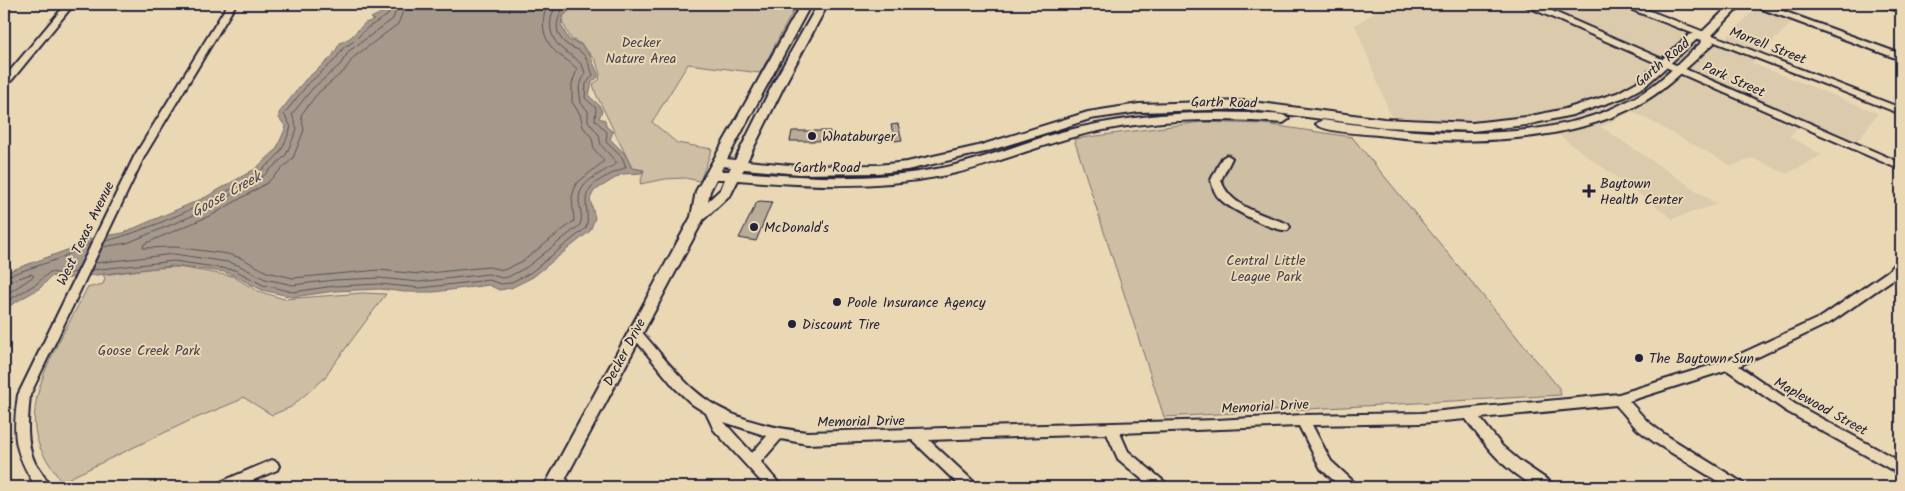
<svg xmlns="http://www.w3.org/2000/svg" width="1905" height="491" viewBox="0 0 1905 491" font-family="Kalam,sans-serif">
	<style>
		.built { fill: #dbcaac }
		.green { fill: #cdbea4; stroke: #787070 }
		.water { fill: #a6998b; stroke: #71696b }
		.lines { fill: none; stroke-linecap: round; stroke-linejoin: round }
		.shore { stroke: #57525b; stroke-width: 1 }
		.building { fill: #b8ab97; stroke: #22223b }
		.minor-casing { stroke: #22223b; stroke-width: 4 }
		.major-casing { stroke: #22223b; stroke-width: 4 }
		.minor { fill: #ead8b5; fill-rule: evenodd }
		.major { fill: #ead8b5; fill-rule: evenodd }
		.poi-dot { fill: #22223b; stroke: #ead8b5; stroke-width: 2 }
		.labels { text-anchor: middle; stroke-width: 4; stroke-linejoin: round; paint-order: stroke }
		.park-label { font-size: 14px; fill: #444150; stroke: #ead8b5 }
		.street-label { font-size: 14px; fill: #22223b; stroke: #ead8b5 }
		.poi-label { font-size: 14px; fill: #22223b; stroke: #ead8b5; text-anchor: start }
		.water-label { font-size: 15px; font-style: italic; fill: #4a4653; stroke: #ead8b5 }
	</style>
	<rect width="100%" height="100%" fill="#ead8b5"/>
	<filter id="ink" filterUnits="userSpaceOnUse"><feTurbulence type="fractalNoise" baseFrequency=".02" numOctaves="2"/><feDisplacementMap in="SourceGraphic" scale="10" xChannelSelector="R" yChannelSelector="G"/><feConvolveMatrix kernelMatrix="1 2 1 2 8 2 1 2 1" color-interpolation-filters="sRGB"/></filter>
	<g filter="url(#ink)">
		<path class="built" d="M1387,4h133l278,125 -9,7 33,19 -35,19 -35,-16 -20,8 -100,-55 -31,16 116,77 -44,15 -113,-83 -25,-23 -47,9 -91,-1 -7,-7 -35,-89z
			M1541,4h76l104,39 36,-36 37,13 -42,43 126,50 -22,30z"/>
		<path class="green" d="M578,4h219l-37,69 -72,-9 -36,58 25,21 35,6 -12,32 -15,-3 -20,1 -25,5 4,-14 -12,-2 -36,-74 -3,-10 6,-4 1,-5 -4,-14 -15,-17 -10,-5 -9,-17 2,-7z
			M1201,122l63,2 88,13 207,251 2,7 -397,22 -90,-278z
			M178,267l54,9 26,15 26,8 79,-6 23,1 -58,78 -2,5 -35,30 -19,8 -29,-18 -3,3 -51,21 -128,61c-7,-12 -17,-24 -22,-37 -19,-51 27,-112 48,-157l16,-4 2,-6 -2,-3 51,-7z"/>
		<path class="water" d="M388,4h188l-13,12 -2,9 8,15 11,4 10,11 8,19v3l-6,5 -3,14 10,9 3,6 -3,7 6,2 1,6 7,6 -3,7 15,15 7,14 11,2 -1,3 -20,1 -28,17 -4,8 5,19 -5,13 -57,46 -22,11 -12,2 -10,-5 -55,7h-29l-25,-3 -45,2 -42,6 -31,-7 -29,-15 -9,-3 -51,-6 -111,13 -10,-3 -12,12 -36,21v-36l66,-24 18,-10 35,-6 83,-36 49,-28 9,-8 12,-11 10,-23 -7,-9v-5l26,-33 27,-23 8,-14 10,-5 15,-15 9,-3 -3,-2 14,-7z"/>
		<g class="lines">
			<path class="shore" d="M406,4l-8,20 -44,33 -10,14 -26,22 -17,22 3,15 -11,28 -26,25 -53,31 -70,30 -1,4 32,-1 53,7 13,4 26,14 26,6 86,-8 40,4 69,-7 16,3 19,-9 51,-40 -2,-24 4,-13 28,-23 -10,-12 -2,-11 -9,-11 -3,-13 -8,-12v-18l5,-15c-5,-6 -12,-10 -19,-15 -15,-13 -19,-32 -10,-50
				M105,241c39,-8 154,-57 175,-89 5,-8 8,-17 11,-25l-7,-13 24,-30 27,-24 9,-13 9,-5 14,-14 21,-13 4,-11
				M102,247l25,-4 65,-27 69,-38 25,-23 11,-26 -5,-15 21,-26 27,-23 9,-14 44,-32 5,-15
				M95,263l79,-9 53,8 11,3 27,14 28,6 41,-5 45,-2 40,4 69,-8 14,4 6,-1 19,-10 53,-42c3,-9 0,-15 -1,-24 -1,-21 25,-28 38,-38l-16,-18 -2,-10 -11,-14v-10l-7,-8 -2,-15 6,-15c-4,-15 -14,-16 -24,-25 -13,-12 -14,-31 -3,-44
				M91,270l83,-9 61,9 28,15 30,7 41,-6 46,-2 40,4 69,-8 12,4 9,-1 20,-10 56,-45c3,-10 0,-18 0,-27 0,-20 26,-26 40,-34l-4,-10 -16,-15 1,-10 -12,-12 1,-12 -11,-10 1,-14 7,-9c-3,-7 -5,-16 -11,-22 -4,-5 -12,-5 -17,-10 -13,-12 -8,-27 2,-39
				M4,277l54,-18 33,-16
				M4,283l27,-9 3,2 -30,20
				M4,303l32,-19 14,-12 13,2 14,-2"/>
		</g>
		<path class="building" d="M898,124l4,16 -7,1 -4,-16z
			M792,131h38v8l-1,1 -14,1h-25z
			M760,201l12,1 -16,39 -17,-3 18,-36z"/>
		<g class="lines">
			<g class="minor-casing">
				<path id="minor" d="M4,4h8l-5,7 -3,1z
					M66,4h8l-67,82 -3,1v-9z
					M228,4h8l-91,151 -115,240c-2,22 -5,47 5,68 5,8 11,15 15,24h-14c-22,-35 -24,-51 -18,-92l117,-240z
					M1525,4h11l365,159v7l-375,-164z
					M1621,4h11l269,104v6l-279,-108z
					M1753,4h11l137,50v6l-147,-54z
					M1882,4h12l7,2v6l-18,-6z
					M1227,155l5,3 -11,22c8,27 44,35 67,44l2,3 -2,3c-11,3 -58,-21 -67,-30 -6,-5 -8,-12 -10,-20l11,-22z
					M1901,260v11l-5,6 -65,45 -92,44 56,38 106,58v13l-115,-64 -59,-41 -98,31 18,20 17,13 79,49 2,4h-18l-73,-45 -17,-13 -21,-24 -136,13 22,28 19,16 31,21 2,4c-6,0 -14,2 -19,-1 -30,-14 -50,-41 -69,-67l-45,4 -109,2 19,36 24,22 2,4h-16l-20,-18 -22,-43 -179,7 8,18 38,32 2,4h-17l-33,-28 -11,-25 -178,6 46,43 2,4h-16l-49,-47 -105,4 -26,-5 -20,23 21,25h-16l-52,-57 -8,-17 -14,-9 -17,-16 -46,-56 2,-3h8c18,20 34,42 54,60 32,29 73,38 114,43l410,-12 86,-5 118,-2 198,-19 106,-33 98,-45 65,-45 9,-10zM724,422l43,14 -15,17z
					M272,460l5,2 2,4 -2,4 -40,17h-21l2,-4z
					M557,471l5,2 10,14h-15l-7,-10 2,-4z"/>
			</g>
			<g class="major-casing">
				<path id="major" d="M801,4h10l-84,155 8,1 40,-80 43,-76h10l-41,76 -40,81 52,5 79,-1 29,-3 71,-16 110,-34 51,-8 105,-3 140,18 88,4 54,-6 39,-8 52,-16 20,-11 52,-47 13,-3 29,-28h11l-31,32 3,7 -2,2c-22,19 -42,41 -67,56 -72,43 -186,45 -267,34 -12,-1 -55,-3 -62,-11l6,-4c94,14 219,27 306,-19 29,-14 50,-38 74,-59l-1,-3 -5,1 -51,46 -20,11 -53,18 -46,10 -54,6 -88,-4 -140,-18 -105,3 -49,7 -105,33 -78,18 -29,3 -79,1 -55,-5 -2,3c67,6 133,9 200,-4 41,-8 79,-25 119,-36 73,-19 147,-23 222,-17l6,4 -6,4c-72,-6 -144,-4 -214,15 -43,12 -84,30 -127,38 -68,13 -136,10 -204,4l-7,14 -28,26 -142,267h-17l147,-270 5,-26zM723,166l8,1 -2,4h-8zM716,179h9l-4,10 -13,12 2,-10z"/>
			</g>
			<use href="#minor" class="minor"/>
			<use href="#major" class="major"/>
		</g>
	</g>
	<g class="poi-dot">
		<circle cx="812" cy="136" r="5"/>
		<path d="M1586.5 183.5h5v5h5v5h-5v5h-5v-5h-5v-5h5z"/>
		<circle cx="754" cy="227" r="5"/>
		<circle cx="837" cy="302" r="5"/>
		<circle cx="792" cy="324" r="5"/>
		<circle cx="1639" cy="358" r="5"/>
	</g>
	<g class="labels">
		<g class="park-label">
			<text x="641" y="47">Decker<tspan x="641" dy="16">Nature Area</tspan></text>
			<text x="1266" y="265">Central Little<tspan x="1266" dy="16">League Park</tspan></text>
			<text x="149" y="355">Goose Creek Park</text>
		</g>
		<g class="street-label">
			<text transform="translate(1768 45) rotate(21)" y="5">Morrell Street</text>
			<text transform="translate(1662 62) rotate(-40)" y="5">Garth Road</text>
			<text transform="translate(1734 79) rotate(24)" y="5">Park Street</text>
			<text transform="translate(1224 102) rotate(1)" y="5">Garth Road</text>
			<text x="827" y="172">Garth Road</text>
			<text transform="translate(85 233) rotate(-64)" y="5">West Texas Avenue</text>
			<text transform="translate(624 352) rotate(-62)" y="5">Decker Drive</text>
			<text transform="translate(1265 406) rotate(-3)" y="5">Memorial Drive</text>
			<text transform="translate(1821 406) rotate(29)" y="5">Maplewood Street</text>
			<text transform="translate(861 421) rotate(-1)" y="5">Memorial Drive</text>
		</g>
		<g class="poi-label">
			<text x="822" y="141">Whataburger</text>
			<text x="1600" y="188">Baytown<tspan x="1600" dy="16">Health Center</tspan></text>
			<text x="764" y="232">McDonald's</text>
			<text x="847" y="307">Poole Insurance Agency</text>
			<text x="802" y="329">Discount Tire</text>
			<text x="1649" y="363">The Baytown Sun</text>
		</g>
		<g class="water-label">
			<text transform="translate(226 194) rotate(-29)" y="5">Goose Creek</text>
		</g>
	</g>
	<rect width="1905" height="491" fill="none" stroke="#ead8b5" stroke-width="20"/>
	<rect x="10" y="10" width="1885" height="471" fill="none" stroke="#22223b" stroke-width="2" filter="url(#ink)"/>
</svg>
